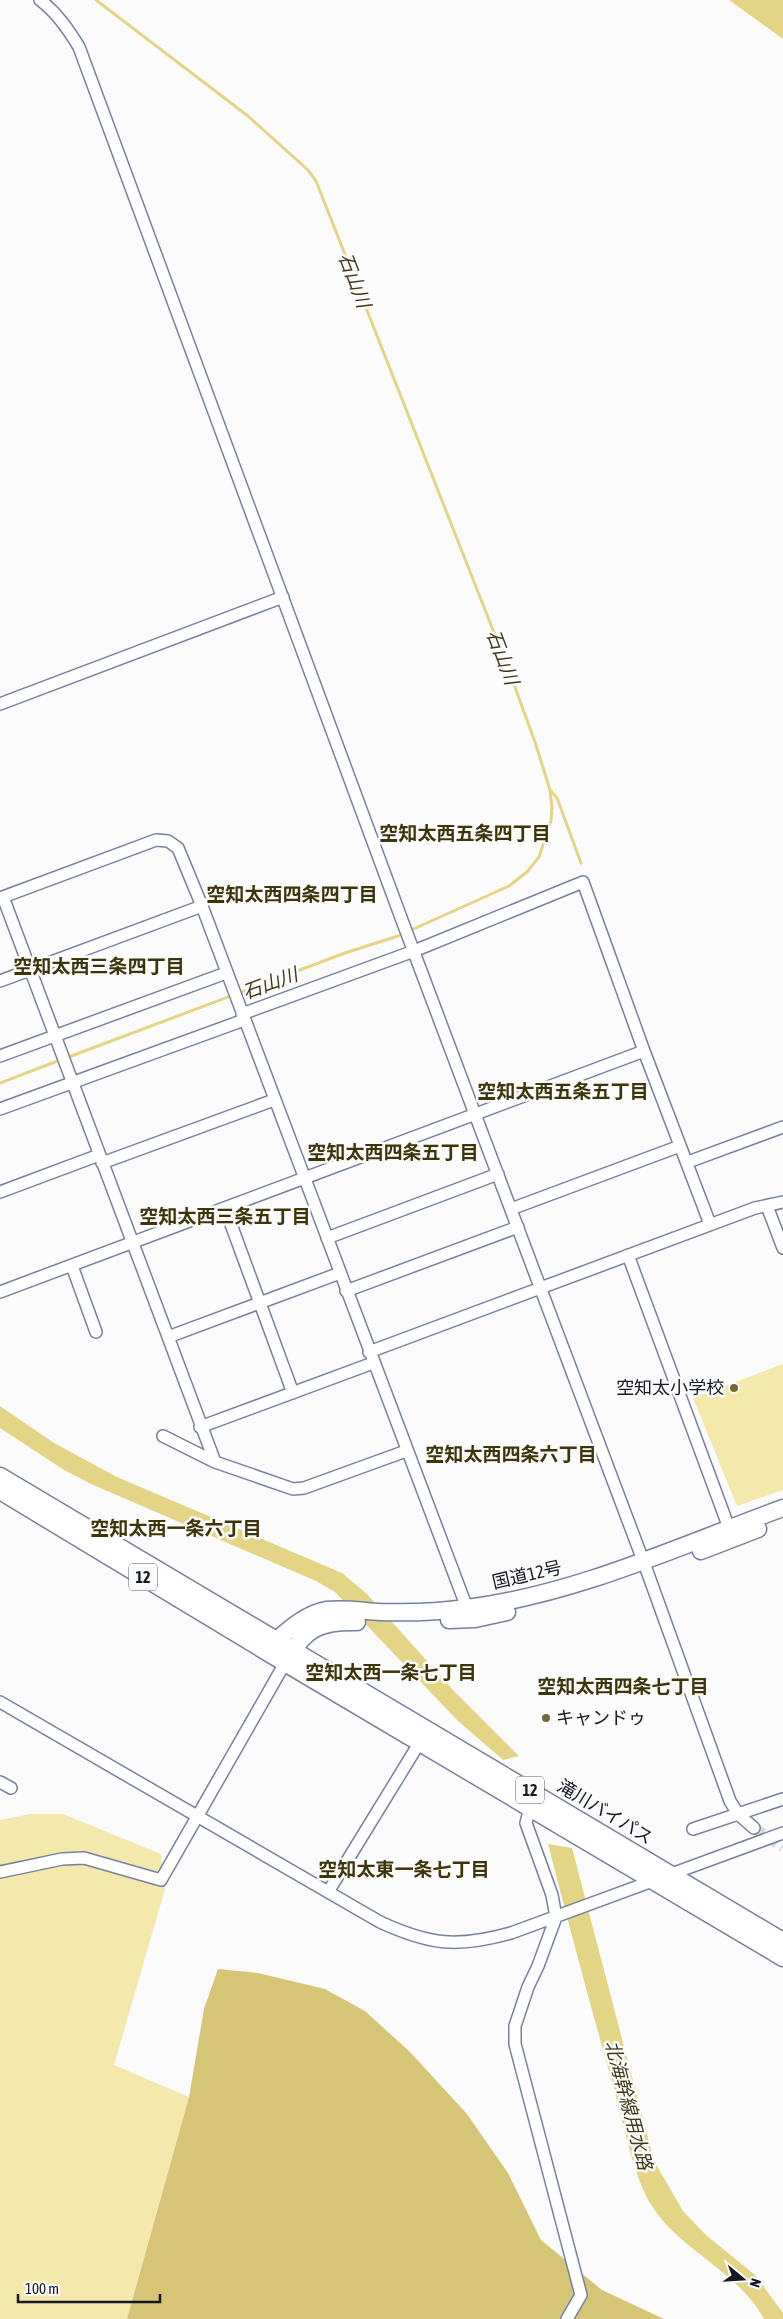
<svg xmlns="http://www.w3.org/2000/svg" width="783" height="2319" viewBox="0 0 783 2319" font-family="'Asap Condensed','Noto Sans JP',sans-serif">
	<style>
		.green { fill: #f5e8ac }
		.forest { fill: #d6c577 }
		.water { fill: #e4d485 }
		.lines { fill: none; stroke-linecap: round; stroke-linejoin: round }
		.stream { stroke: #e4d485; stroke-width: 3 }
		.minor-tunnel { stroke: #d8d9db; stroke-width: 11; stroke-dasharray: 11 5.5; stroke-linecap: butt }
		.minor-casing { stroke: #75829e; stroke-width: 14 }
		.highway-casing { stroke: #75829e; stroke-width: 19 }
		.minor { stroke: #fff; stroke-width: 11 }
		.highway { stroke: #fff; stroke-width: 16 }
		.poi-dot { fill: #736835; stroke: #fbfbfb; stroke-width: 2 }
		.labels { text-anchor: middle; stroke-width: 5; stroke-linejoin: round; paint-order: stroke }
		.shield { fill: #fbfbfb; stroke: #595c64; stroke-width: 1 }
		.shield-label { font-size: 16px; font-weight: bold; fill: #131823 }
		.poi-label { font-size: 18px; fill: #131823; stroke: #fbfbfb; text-anchor: end }
		.street-label { font-size: 18px; fill: #131823; stroke: #fbfbfb }
		.water-label { font-size: 19px; font-style: italic; fill: #403917; stroke: #fbfbfb }
		.neighbourhood-label { font-size: 19px; font-weight: bold; fill: #3d350a; stroke: #fbfbfb }
	</style>
	<rect width="100%" height="100%" fill="#fbfbfb"/>
	<path class="green" d="M783,1364v126l-46,16 -44,-108z
		M31,1814h32l98,40 4,35 -51,176 75,32 -62,222h-127v-499z"/>
	<path class="forest" d="M218,1969l40,4 67,16 40,22 45,41 57,62 41,59 33,67 61,50 62,29h-537l62,-222 15,-88z"/>
	<path class="water" d="M729,0h54v39z
		M0,1406l54,37 63,34 225,96 25,21 86,96 66,66 -16,4 -46,-40 -122,-128 -19,-11 -225,-97 -27,-14 -64,-42z
		M548,1844l24,4 82,313 29,50 23,24 49,40 28,38v6h-19c-28,-52 -93,-71 -119,-125 -15,-33 -22,-73 -32,-109 -23,-80 -44,-160 -65,-241z"/>
	<g class="lines">
		<path class="stream" d="M550,790l7,8 24,65
			M66,1058l279,-105 53,-17 111,-50 18,-14 12,-15 12,-36 1,-14 -2,-17 -15,-48 -27,-74 -192,-487 -8,-11 -60,-54 -152,-116
			M0,1083l60,-23"/>
		<path class="minor-tunnel" d="M754,1828l29,19"/>
		<g class="minor-casing">
			<path id="minor" d="M40,0c17,13 28,29 39,47l324,876 244,648 83,230 8,13 16,14
				M0,704l283,-107
				M3,897l212,565
				M0,898l156,-58 12,1 10,7 24,58 265,702
				M0,981l202,-75
				M242,1014l172,-63 169,-69 61,169 66,173
				M0,1056l226,-83
				M0,1109l244,-89
				M688,1162l95,-35
				M102,1163l172,-63
				M0,1192l99,-37
				M767,1206l16,42
				M225,1208l68,185
				M511,1209l169,-63
				M327,1238l171,-64
				M628,1255l101,273
				M72,1266l24,66
				M346,1291l172,-64
				M0,1292l644,-241
				M168,1337l172,-64
				M369,1352l386,-144 28,-6
				M200,1427l173,-64
				M163,1436l52,26 78,27 11,-1 102,-37
				M0,1702l380,220c50,23 77,26 131,11l272,-100
				M0,1782l11,6
				M530,1808l-4,15 26,72 4,22 -18,49 -10,21 -13,39v18l66,251 -14,24
				M693,1829l90,-30
				M0,1872l62,-13 22,-1 77,22 124,-217
				M328,1892l95,-155"/>
		</g>
		<g class="highway-casing">
			<path id="highway" d="M0,1476l783,465
				M0,1491l285,172 498,295
				M701,1551l57,-22
				M449,1620l26,-1 32,-7
				M276,1641c14,-13 32,-28 51,-31 17,-2 36,1 53,2 29,1 58,0 87,-4 110,-14 212,-62 316,-100
				M288,1659c17,-32 35,-38 69,-37"/>
		</g>
		<use href="#minor" class="minor"/>
		<use href="#highway" class="highway"/>
	</g>
	<g class="poi-dot">
		<circle cx="734" cy="1388" r="5"/>
		<circle cx="546" cy="1718" r="5"/>
	</g>
	<g class="labels">
		<g class="shield">
			<rect x="129" y="1563.5" width="28" height="27" rx="4"/>
			<rect x="516" y="1776.5" width="28" height="27" rx="4"/>
		</g>
		<g class="shield-label">
			<text x="143" y="1583">12</text>
			<text x="530" y="1796">12</text>
		</g>
		<g class="poi-label">
			<text x="724" y="1394">空知太小学校</text>
			<text x="556" y="1724" text-anchor="start">キャンドゥ</text>
		</g>
		<g class="street-label">
			<text transform="translate(527 1575) rotate(-13)" y="6">国道12号</text>
			<text transform="translate(605 1812) rotate(31)" y="6">滝川バイパス</text>
		</g>
		<g class="water-label">
			<text transform="translate(355 280) rotate(69)" y="7">石山川</text>
			<text transform="translate(503 657) rotate(69)" y="7">石山川</text>
			<text transform="translate(270 983) rotate(-20)" y="7">石山川</text>
			<text transform="translate(629 2105) rotate(75)" y="7">北海幹線用水路</text>
		</g>
		<g class="neighbourhood-label">
			<text x="465" y="840">空知太西五条四丁目</text>
			<text x="292" y="901">空知太西四条四丁目</text>
			<text x="99" y="973">空知太西三条四丁目</text>
			<text x="563" y="1098">空知太西五条五丁目</text>
			<text x="393" y="1159">空知太西四条五丁目</text>
			<text x="225" y="1223">空知太西三条五丁目</text>
			<text x="511" y="1461">空知太西四条六丁目</text>
			<text x="176" y="1535">空知太西一条六丁目</text>
			<text x="391" y="1679">空知太西一条七丁目</text>
			<text x="623" y="1693">空知太西四条七丁目</text>
			<text x="404" y="1876">空知太東一条七丁目</text>
		</g>
	</g>
	<g transform="translate(743 2279) rotate(108)" stroke="#fbfbfb" stroke-width="4" paint-order="stroke">
	<path d="M0-4L9 19L0 12L-9 19Z" fill="#131823"/>
	<text y="-8" font-size="14" font-weight="bold" text-anchor="middle" fill="#131823">N</text>
	</g>
	<path d="M18 2294v8h142v-8" fill="none" stroke="#131823" stroke-width="2.5"/>
	<text x="25" y="2294" font-size="15" fill="#131823" stroke="#fbfbfb" stroke-width="4" paint-order="stroke">100 m</text>
</svg>
